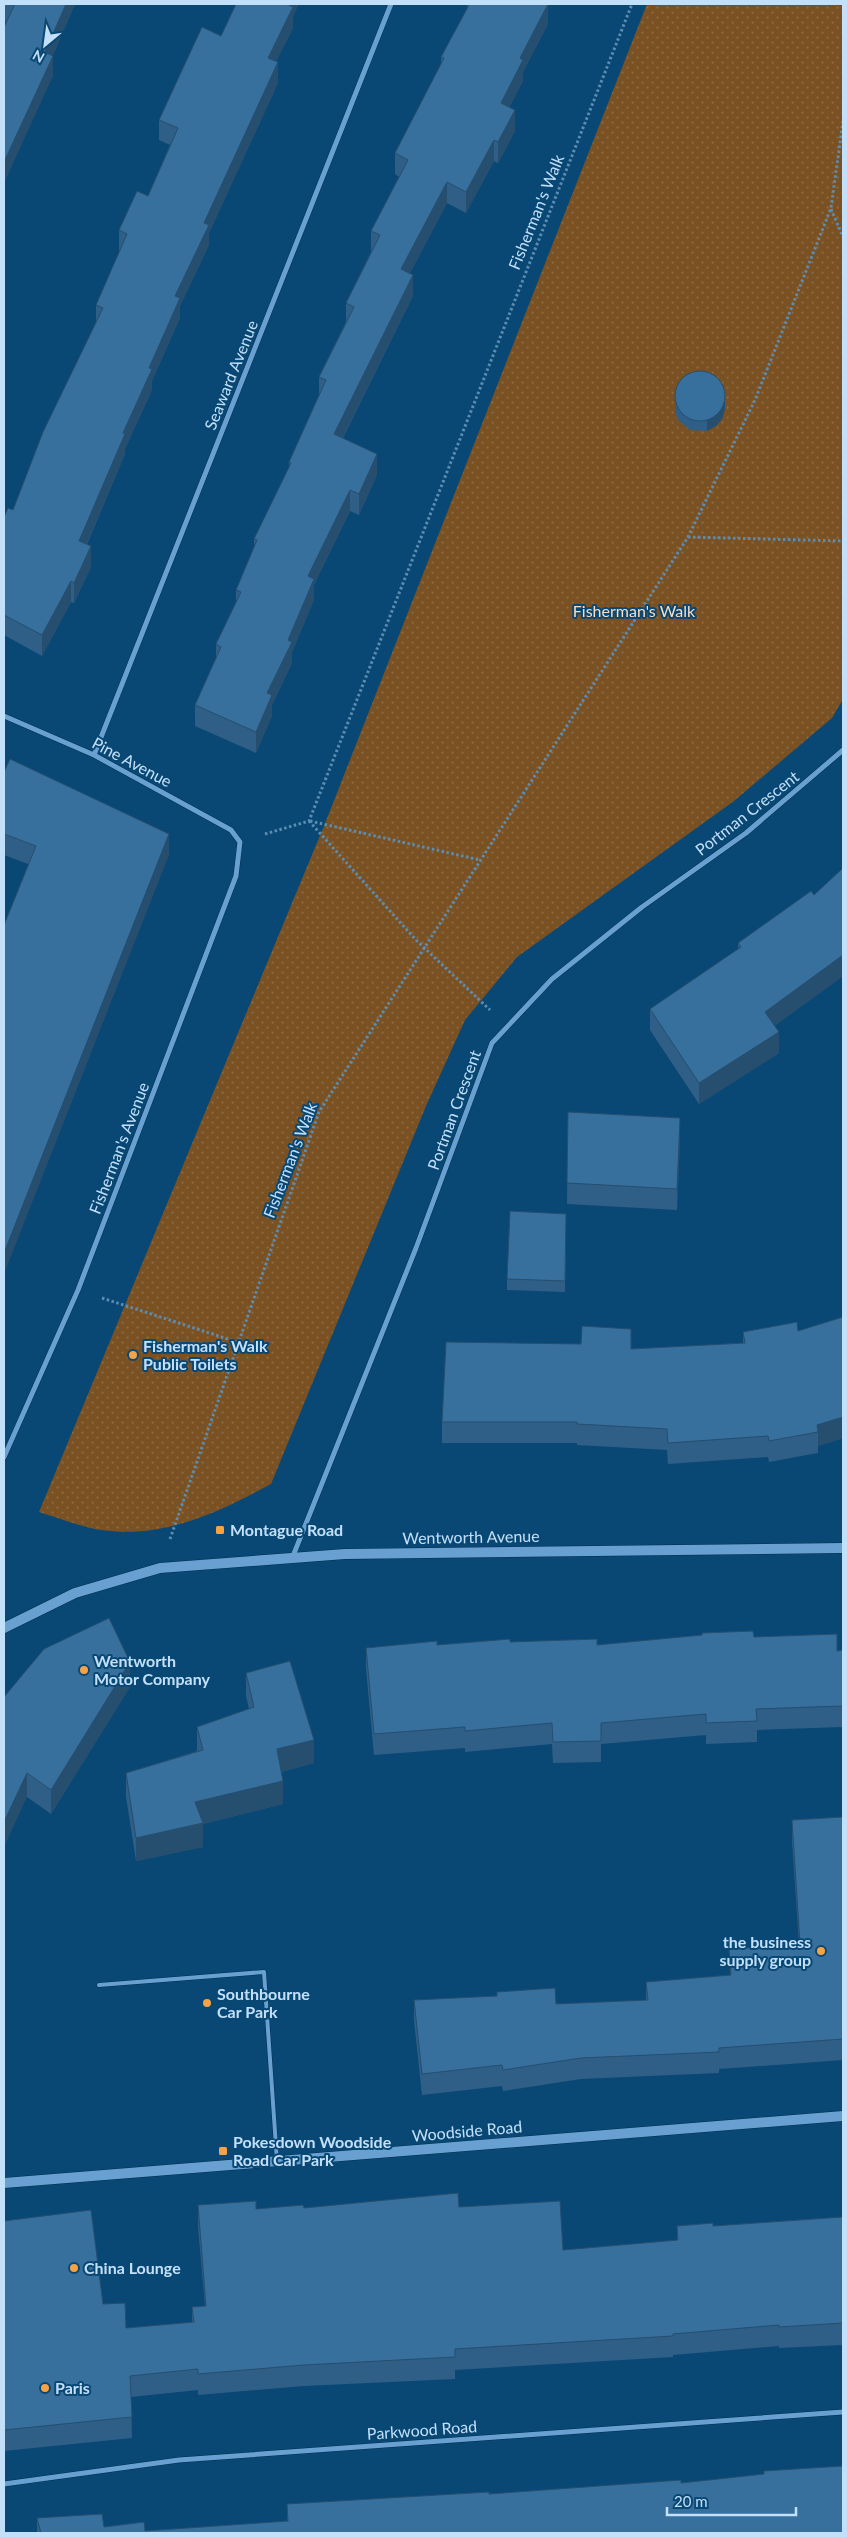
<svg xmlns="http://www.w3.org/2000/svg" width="847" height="2537" viewBox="0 0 847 2537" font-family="Lato,sans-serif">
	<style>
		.park { fill: url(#park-dots) }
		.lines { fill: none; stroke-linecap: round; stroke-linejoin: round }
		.lane-casing { stroke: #002e4e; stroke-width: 5 }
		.street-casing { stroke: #002e4e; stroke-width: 6 }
		.secondary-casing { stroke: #002e4e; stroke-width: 11 }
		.path { stroke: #5c8cb0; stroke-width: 3; stroke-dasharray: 2.5 2.5; stroke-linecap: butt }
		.lane { stroke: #67a0d1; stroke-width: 4 }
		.street { stroke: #67a0d1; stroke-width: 5 }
		.secondary { stroke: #67a0d1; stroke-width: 10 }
		.wall { fill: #2f5f87 }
		.shaded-wall { fill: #264e6e }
		.building { fill: #376f9d; stroke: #264e6e }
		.poi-dot { fill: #f5a345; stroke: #094874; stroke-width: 2 }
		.labels { text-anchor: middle; stroke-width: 4; stroke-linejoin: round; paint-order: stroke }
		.street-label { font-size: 16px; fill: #c3e0fa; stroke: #094874 }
		.park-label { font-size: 16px; fill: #fcddbe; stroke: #094874 }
		.poi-label { font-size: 16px; font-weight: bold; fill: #c3e0fa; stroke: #094874; text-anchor: start }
	</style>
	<defs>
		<pattern id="park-dots" width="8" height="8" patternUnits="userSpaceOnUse" patternTransform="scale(1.25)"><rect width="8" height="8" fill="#7a5123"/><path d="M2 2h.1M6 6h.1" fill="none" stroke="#8b6a44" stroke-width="1.8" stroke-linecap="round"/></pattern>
	</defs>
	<rect width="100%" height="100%" fill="#094874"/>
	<path class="park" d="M647,4h196v695l-11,19 -98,83 -217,156 -52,63 -39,86 -155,378c-53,29 -108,55 -170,46 -20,-3 -42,-12 -62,-18l285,-686z"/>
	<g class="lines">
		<g class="lane-casing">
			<path id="lane" d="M99,1985l165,-13 13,189"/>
		</g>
		<g class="street-casing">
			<path id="street" d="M4,716l90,39 137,75 9,12 -4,34 -158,414 -74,167
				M94,755l297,-751
				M293,1556l123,-308 76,-205 60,-64 90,-72 104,-74 97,-83
				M4,2484l175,-24 664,-48"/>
		</g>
		<g class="secondary-casing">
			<path id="secondary" d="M4,1628l71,-35 85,-25 185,-14 498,-6
				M4,2183l839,-67"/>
		</g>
		<path class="path" d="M831,209l12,28
			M688,537l155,4
			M309,821l107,119 74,70
			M310,821l170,39
			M265,834l44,-13 323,-817
			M102,1298l135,44
			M170,1539l149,-427 369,-575 67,-137 76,-192 12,-87"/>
		<use href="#lane" class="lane"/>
		<use href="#street" class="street"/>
		<use href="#secondary" class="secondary"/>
	</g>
	<path class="wall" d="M4,4h71l-22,51v21l-47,-54 -2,-2z
		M467,4h83l-2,3v17l-25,48v9l-14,26 6,24 -17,32 -4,-2 -28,52 -19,-10 -37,70 3,23 -70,142 34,37 -18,40 -9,-4 -36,74v15l-22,52v11l-20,42v11l-16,37 -61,-27v-21l21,-47v-14l20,-41v-13l18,-43v-8l35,-71v-6l30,-67v-18l27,-55v-19l25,-51v-21l28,-54 -4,-3v-21l46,-89v-7l26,-47z
		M293,17v11l-17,33 2,22 -69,150v12l-29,61v12l-28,63v9l-27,59v5l-38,90 4,23 -17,36 -3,-1 -29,54 -38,-21v-118l9,-7 83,-188v-17l24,-54 -1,-1v-20l29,-34 22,-51 -11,-5v-20l62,-84z
		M675,401l50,8 -3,10 -6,7 -9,5 -17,-1 -12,-10 -3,-8z
		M4,772l165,83 -141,9 -24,-9z
		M843,868v108l-69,50 5,27 -80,51 -49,-74v-21l88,-60v-6l76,-48z
		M568,1112l112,27 -3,71 -110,-6z
		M566,1214l-1,78 -58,-2v-11z
		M843,1317v121l-25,8v7l-49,9 -1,-5 -100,7 -1,-14 -90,-5v-2h-135v-21l189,-73 112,-6v-11l55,-1z
		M754,1637l83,14 6,-1v77l-86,3v12l-51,2v-9l-105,9v18l-48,1 -1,-19 -87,8v-4l-91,7 -8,-86v-21l144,-6 87,3z
		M246,1673l68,90 -33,9 2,32 -80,20v23l-67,14 -10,-64v-24l71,-22v-24l52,-18 -3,-13z
		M130,1687l-79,127 -24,-17 -23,-100z
		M843,1817v243l-124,9v4l-138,6 -78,12 -1,-5 -80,9 -8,-74v-21l142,4 90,-4v-18l84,-6 -1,-27 70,-5 -7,-103v-21z
		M198,2205l58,4 203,-2 104,43 114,-10v-14h36l130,-9v128l-64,3v-2l-106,9v2l-218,13v9l-151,7 -106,9v-5l-67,7 1,41 -128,13v-230l99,83 23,24 66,-5v-16l13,-1 -7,-79z
		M681,2483l162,50h-806v-15l67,9 41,4 142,-10v-17l202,-10z"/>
	<path class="shaded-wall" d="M66,4h9l-29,68 7,-16v20l-49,107v-21l41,-110z
		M290,4h9l-6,13v11l-25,50v-20z
		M542,4h8l-2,3v17l-25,48v9l-22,43v-21z
		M278,62v21l-69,150v12l-29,61v12l-28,63v9l-27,59v5l-46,107v-20l70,-173 26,-72 29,-73z
		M515,110v21l-17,32v-21z
		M494,140v21l-28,52v-21z
		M447,182v21l-46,87v-21z
		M413,275v21l-79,159v-21z
		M725,398v11l-3,10 -6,7 -9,5v-11z
		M377,454v21l-18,40v-21z
		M350,490v21l-36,74v15l-22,52v11l-20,42v11l-16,37v-21l11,-39 21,-53 20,-64z
		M91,546v21l-17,36v-20z
		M71,581v21l-29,54v-21z
		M169,834v21l-165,419v-21z
		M843,955v21l-78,57v-21z
		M779,1032v21l-80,51v-21z
		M680,1118v21l-3,71v-21z
		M843,1417v21l-25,8v-14l-1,-7z
		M130,1662v25l-79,127v-24z
		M314,1740v23l-37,10v-24z
		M27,1773v24l-23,50v-25z
		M283,1781v23l-80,20v23l-67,14v-23l59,-36z"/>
	<path class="building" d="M13,4h53l-21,48 8,4 -49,106v-135l11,-23z
		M236,4h54l-1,1 4,2 -25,51 10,4 -74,161 5,2 -34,71 5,2 -31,70 3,1 -29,64 2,1 -46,107 12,5 -17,37 -3,-2 -29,54 -38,-20v-98l4,-9 5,2 30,-78 60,-124 -7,-3 31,-71 -8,-4 18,-39 11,5 30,-68 -19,-8 43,-93 19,9z
		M467,4h81l-28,54 3,2 -22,43 14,7 -17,32 -4,-2 -28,52 -19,-10 -46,87 12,6 -79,159 43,20 -18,40 -9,-4 -42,86 6,3 -26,61 4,2 -25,51 5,2 -16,37 -61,-27 26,-58 -5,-3 25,-52 -5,-2 21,-50 -3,-1 37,-76 -2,-1 37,-82 -7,-3 35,-70 -8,-4 34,-68 -9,-4 37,-71 -13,-7 49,-95 -3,-1 28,-52z
		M675 396a25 25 0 1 1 50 0a25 25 0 1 1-50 0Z
		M10,759l159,75 -165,419v-328l32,-79 -32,-12v-62z
		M843,868v87l-78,57 14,20 -80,51 -49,-74 91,-62 -3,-4 73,-52 3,4z
		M568,1112l112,6 -3,71 -110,-6z
		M510,1211l56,3 -1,67 -58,-2z
		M843,1317v100l-26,8 1,7 -49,9 -1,-5 -100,7 -1,-14 -90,-5v-2h-135l4,-80 135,2 1,-18 49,3v20l114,-6 -2,-11 54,-10 1,9z
		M109,1618l21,44 -79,128 -24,-17 -23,49v-125l40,-48z
		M753,1631l1,6 83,-3v17l6,-1v56l-87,3 1,12 -51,2v-9l-105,9v18l-48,1 -1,-19 -87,8v-4l-91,7 -8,-86 71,-7v4l73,-6v3l87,-3v6l105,-10v-2z
		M290,1661l24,79 -37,9 6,32 -88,21 8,21 -67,15 -10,-65 77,-23 -6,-23 57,-20 -8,-34z
		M843,1817v222l-124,9v4l-138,6 -78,12 -1,-5 -80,9 -8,-74 83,-4v-4l58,-4 1,16 92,-4 -2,-18 85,-7 -2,-26 71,-5 -8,-124z
		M458,2193l1,14 101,-6 3,49 115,-10 -1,-14 36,-3v3l130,-9v106l-64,4v-2l-106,9v2l-218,13v8l-151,8 -106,9v-5l-68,7 2,41 -128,13v-209l87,-11 12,94 22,-1 1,25 68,-6 -2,-15 14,-1 -8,-101 58,-4v8l47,-4 1,3z
		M843,2466v67h-802l-4,-15 65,-4 2,13 40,-5 1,9 143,-10 -1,-17 168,-10 34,-2v2l192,-14v3l83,-9v-3z"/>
	<g class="poi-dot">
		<circle cx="133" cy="1355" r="5"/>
		<rect x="215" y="1525" width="10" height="10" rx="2.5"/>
		<circle cx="84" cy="1670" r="5"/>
		<circle cx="821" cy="1951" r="5"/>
		<circle cx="207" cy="2003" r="5"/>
		<rect x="218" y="2146" width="10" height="10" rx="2.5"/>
		<circle cx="74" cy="2268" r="5"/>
		<circle cx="45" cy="2388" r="5"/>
	</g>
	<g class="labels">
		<g class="street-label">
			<text transform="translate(536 212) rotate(-68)" y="6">Fisherman's Walk</text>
			<text transform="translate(231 375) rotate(-68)" y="6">Seaward Avenue</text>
			<text transform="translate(132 762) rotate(28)" y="6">Pine Avenue</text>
			<text transform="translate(747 813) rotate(-38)" y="6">Portman Crescent</text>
			<text transform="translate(454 1110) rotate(-70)" y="6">Portman Crescent</text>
			<text transform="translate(119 1148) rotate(-69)" y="6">Fisherman's Avenue</text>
			<text transform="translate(290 1160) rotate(-69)" y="6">Fisherman's Walk</text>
			<text transform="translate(471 1537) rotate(-1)" y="6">Wentworth Avenue</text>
			<text transform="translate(467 2131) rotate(-5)" y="6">Woodside Road</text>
			<text transform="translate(422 2430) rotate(-4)" y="6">Parkwood Road</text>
		</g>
		<g class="park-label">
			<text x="634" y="617">Fisherman's Walk</text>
		</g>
		<g class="poi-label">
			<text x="143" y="1352">Fisherman's Walk<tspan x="143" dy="18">Public Toilets</tspan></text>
			<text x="230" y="1536">Montague Road</text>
			<text x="94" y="1667">Wentworth<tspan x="94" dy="18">Motor Company</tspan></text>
			<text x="811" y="1948" text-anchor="end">the business<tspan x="811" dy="18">supply group</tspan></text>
			<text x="217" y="2000">Southbourne<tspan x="217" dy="18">Car Park</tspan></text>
			<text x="233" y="2148">Pokesdown Woodside<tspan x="233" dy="18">Road Car Park</tspan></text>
			<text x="84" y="2274">China Lounge</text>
			<text x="55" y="2394">Paris</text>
		</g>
	</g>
	<rect width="847" height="2537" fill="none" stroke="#c3e0fa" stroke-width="10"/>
	<g transform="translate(45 45) rotate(209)" stroke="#094874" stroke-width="4" paint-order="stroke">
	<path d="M0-4L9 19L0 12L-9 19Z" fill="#c3e0fa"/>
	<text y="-8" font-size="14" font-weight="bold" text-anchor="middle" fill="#c3e0fa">N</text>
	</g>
	<path d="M667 2507v8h129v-8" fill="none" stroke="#c3e0fa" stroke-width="2.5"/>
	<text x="674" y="2507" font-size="15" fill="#c3e0fa" stroke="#094874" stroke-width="4" paint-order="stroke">20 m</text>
</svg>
